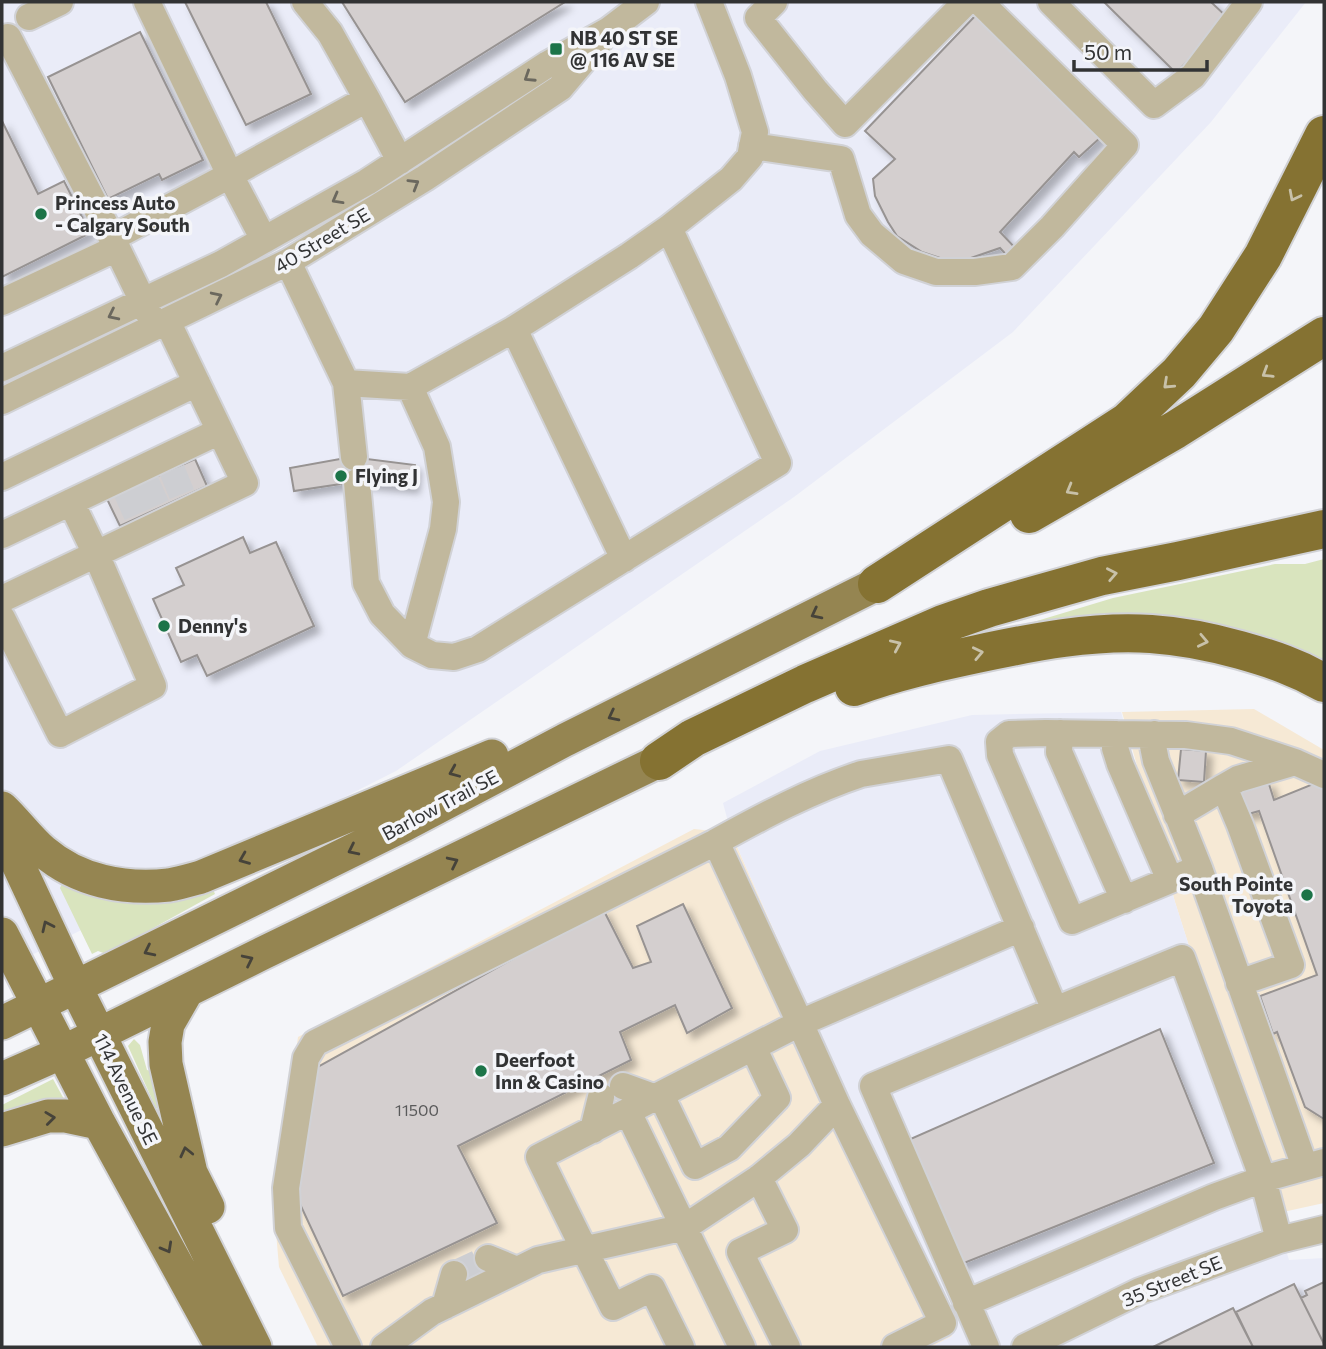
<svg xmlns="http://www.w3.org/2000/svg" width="1326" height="1349" viewBox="0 0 1326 1349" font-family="Commissioner,sans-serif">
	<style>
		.commercial { fill: #f6e9d5 }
		.built { fill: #eaecf8 }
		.green { fill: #d9e4be }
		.building { fill: #d4cfcf; stroke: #979392; stroke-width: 2; filter: url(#shadow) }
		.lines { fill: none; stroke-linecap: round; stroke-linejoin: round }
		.minor-tunnel { stroke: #cdced2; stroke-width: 26; stroke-dasharray: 26 13; stroke-linecap: butt }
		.minor-casing { stroke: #d1d2d6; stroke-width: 30 }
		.major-casing { stroke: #d1d2d6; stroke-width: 37 }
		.highway-casing { stroke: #d1d2d6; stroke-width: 42 }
		.minor { stroke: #c1b89d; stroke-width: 26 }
		.major { stroke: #958551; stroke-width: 33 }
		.highway { stroke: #857232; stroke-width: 38 }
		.oneway { stroke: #6b685e }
		.oneway2 { stroke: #c8c1a9 }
		.oneway3 { stroke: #46433a }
		.poi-dot { fill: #1c7448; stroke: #f4f5f9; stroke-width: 2.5 }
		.labels { text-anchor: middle; stroke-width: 7; stroke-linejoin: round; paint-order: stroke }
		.number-label { font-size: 16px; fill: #5a5a5b }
		.poi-label { font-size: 19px; font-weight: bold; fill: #323334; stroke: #f4f5f9; text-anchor: start }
		.street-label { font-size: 19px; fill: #323334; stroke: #f4f5f9 }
	</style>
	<defs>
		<filter id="shadow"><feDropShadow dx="6" dy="6" stdDeviation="3.5" flood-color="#0004"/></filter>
	</defs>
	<rect width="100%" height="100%" fill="#f4f5f9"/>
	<path class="commercial" d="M1254,709l70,41v453l-50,11 -99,-312 -53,-190z
		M694,829l37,4 222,504 -22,10h-613l-39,-80 -5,-58 24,-172z"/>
	<path class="built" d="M2,2h1304l-95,120 -198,210 -219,165 -398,274 -394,199z
		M1121,712l54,190 114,358 35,-2v89h-393l21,-11 -221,-503 -8,-30 97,-52 152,-36z"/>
	<path class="green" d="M1324,559v114l-320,-42 109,-33 162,-34h30z
		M70,882l142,5 3,7 -109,60 -8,-3 -6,3 -32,-66 2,-4z
		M134,1039l6,6 7,25 11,3 2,35h-4l-28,-62z
		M53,1079l12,22 -63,24v-20z"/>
	<path class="building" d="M185,2h81l45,92 -65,31z
		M342,2h223l-160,100z
		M1104,2h107l18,17 -53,54z
		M976,15l125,122 -22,20 -5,-5 -74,80 20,21 -8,8 -12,-13 -32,11 -14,1 -11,-1 -21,-7 -25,-16 -9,-14 -13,-26 -2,-17 22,-20 -30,-28z
		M140,32l63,128 -41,20 -3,-6 -51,25 -60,-122z
		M2,121l36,73 26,-13 26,52 -88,44z
		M351,457l64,8 -2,22 -59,-5 -60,9 -4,-23z
		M195,459l12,27 -87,40 -13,-27z
		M243,537l7,16 26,-11 38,84 -107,50 -10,-21 -16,7 -28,-63 31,-14 -8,-17z
		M1181,749l25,2 -2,31 -26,-2z
		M1268,781l6,19 44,-18 6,3v334l-19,-12 -28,-75 -4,2 -13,-38 57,-21 -58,-164 -14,4 -8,-26 10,-5 4,5z
		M683,904l49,104 -45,25 -12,-28 -55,27 11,28 -173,86 39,77 -154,73 -51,-109 15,-114 296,-164 30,59 18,-6 -14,-36z
		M1160,1029l54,134 -255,102 -53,-124z
		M1324,1282v62l-23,-46 6,-3 -2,-4z
		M1294,1284l30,60v3h-71l-17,-35z
		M1233,1308l20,39h-100z"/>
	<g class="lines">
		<path class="minor-tunnel" d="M172,470l11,27
			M146,482l12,26
			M126,491l12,27
			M454,1274l34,-16"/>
		<g class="minor-casing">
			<path id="minor" d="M147,2l83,173 34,65
				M305,2l25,31 37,66
				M774,2l-16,16 57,72 30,34 121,-122
				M1051,2l103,103 39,-29 56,-74
				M29,17l31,-15
				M2,40l6,-3 104,201 38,78
				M752,146l89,13 17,56 14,19 32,27 32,11h39l37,-5 40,-40 73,-82 -145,-143
				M112,238l118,-63 137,-76 33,62
				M288,262l58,121 64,4 104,-58 115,-73 40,-28 62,-49 19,-22 5,-25 -17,-56 -29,-74
				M2,302l115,-54
				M514,329l110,230
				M2,368l219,-104 146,-82 181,-118 61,-34 37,-28
				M346,383l8,74
				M410,387l27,60 9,55 -3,27 -31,116
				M2,401l286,-139 137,-84 135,-90 39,-46
				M2,477l195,-94
				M357,482l9,101 16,31 30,31 20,10 22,2 24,-8 300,-186 -109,-235
				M2,535l218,-104
				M2,599l243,-116 -78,-162
				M2,618l58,116 93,-48 -57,-132 -25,-52
				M1060,733l-1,19 65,148
				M1116,734l-1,14 5,16 50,116
				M1154,734l-1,12 3,15 43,107 106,299
				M1224,787l14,-8 57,-17
				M1177,815l47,-28 16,38 51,140 -52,18
				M716,842c47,-26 94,-51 145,-68l88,-15 106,251 -182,76 113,261
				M1199,868l-127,53 -72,-166 -1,-13 10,-8 37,-1 140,2 45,6 64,21 29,13
				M1055,1010l127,-52 81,221 16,61
				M623,1086l33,12
				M661,1095l34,71 34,-18 48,-50 -24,-51
				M837,1105l106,218 -48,24
				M628,1112l114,235
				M593,1130l8,-33
				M759,1178l26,52 -45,22 47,95
				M488,1258l29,12
				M966,1303l248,-106 49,-18 61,-17
				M445,1306l9,-32
				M348,1347l-60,-119 -2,-40 20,-130 9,-15 401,-201 84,181 221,-95
				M384,1347l48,-35 106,-52 147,-33 74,-49 40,-33 38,-40 -37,-82 -261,134c24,50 49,100 74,150l39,-19 29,59
				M1025,1347l115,-56 139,-51 45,-11"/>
		</g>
		<g class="major-casing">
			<path id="major" d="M2,808c14,13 26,30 41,43 35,30 81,39 126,34 11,-2 21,-5 32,-8l291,-121
				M2,830l74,158 179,359
				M2,934l97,189 123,224
				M187,991l-19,33 -3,18 1,22 25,109 17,34
				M2,1023l402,-198 161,-85 312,-156
				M2,1079l61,-27 198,-98 398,-193
				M2,1130l46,-14h18l33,7"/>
		</g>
		<g class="highway-casing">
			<path id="highway" d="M1029,514l146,-84 149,-94
				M877,584l250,-162 52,-49 37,-44 47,-73 61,-121
				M854,687c40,-15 81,-24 123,-33 56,-12 117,-24 174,-20 31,2 60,8 89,16 32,9 56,17 84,33
				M659,761l34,-23 112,-54 138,-60 46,-16 113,-32 76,-15 146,-32"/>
		</g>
		<use href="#minor" class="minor"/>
		<use href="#major" class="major"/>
		<use href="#highway" class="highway"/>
	</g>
	<defs><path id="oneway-chevron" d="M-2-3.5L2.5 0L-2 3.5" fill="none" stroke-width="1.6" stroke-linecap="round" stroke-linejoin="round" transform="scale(1.75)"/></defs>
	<g class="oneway">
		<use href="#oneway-chevron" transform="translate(529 77) rotate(147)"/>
		<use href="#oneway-chevron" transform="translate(414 184) rotate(-31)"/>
		<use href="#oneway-chevron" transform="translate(337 199) rotate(151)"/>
		<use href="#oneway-chevron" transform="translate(217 297) rotate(-26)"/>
		<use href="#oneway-chevron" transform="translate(113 315) rotate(154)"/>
	</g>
	<g class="oneway2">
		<use href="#oneway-chevron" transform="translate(1294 196) rotate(117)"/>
		<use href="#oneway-chevron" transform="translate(1267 373) rotate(148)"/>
		<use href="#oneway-chevron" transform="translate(1168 384) rotate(137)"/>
		<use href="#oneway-chevron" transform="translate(1071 490) rotate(150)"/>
		<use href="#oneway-chevron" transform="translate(1112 574) rotate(-11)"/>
		<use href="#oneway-chevron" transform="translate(1203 641) rotate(12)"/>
		<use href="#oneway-chevron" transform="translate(896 645) rotate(-24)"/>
		<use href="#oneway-chevron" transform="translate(978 653) rotate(-12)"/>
	</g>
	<g class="oneway3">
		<use href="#oneway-chevron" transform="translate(816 614) rotate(153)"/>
		<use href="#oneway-chevron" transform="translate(613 716) rotate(153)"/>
		<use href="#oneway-chevron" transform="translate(454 772) rotate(157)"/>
		<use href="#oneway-chevron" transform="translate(353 850) rotate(154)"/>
		<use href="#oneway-chevron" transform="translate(244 859) rotate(158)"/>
		<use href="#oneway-chevron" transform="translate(453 862) rotate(-26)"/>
		<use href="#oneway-chevron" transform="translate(47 926) rotate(-115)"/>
		<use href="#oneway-chevron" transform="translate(149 951) rotate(154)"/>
		<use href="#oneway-chevron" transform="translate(248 960) rotate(-26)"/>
		<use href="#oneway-chevron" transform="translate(50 1118) rotate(-7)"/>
		<use href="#oneway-chevron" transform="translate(186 1152) rotate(-103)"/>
		<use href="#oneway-chevron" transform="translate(167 1248) rotate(61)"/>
	</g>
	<g class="poi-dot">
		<rect x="549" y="42" width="14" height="14" rx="3.5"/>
		<circle cx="41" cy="214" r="7"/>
		<circle cx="341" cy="476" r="7"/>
		<circle cx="164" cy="626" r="7"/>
		<circle cx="1307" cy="895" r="7"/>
		<circle cx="481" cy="1071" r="7"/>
	</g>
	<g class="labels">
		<g class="number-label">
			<text x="417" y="1116">11500</text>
		</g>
		<g class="poi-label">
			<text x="570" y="45">NB 40 ST SE<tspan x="570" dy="22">@ 116 AV SE</tspan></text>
			<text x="55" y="210">Princess Auto<tspan x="55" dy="22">- Calgary South</tspan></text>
			<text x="355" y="483">Flying J</text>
			<text x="178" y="633">Denny's</text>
			<text x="1293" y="891" text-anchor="end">South Pointe<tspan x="1293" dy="22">Toyota</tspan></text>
			<text x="495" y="1067">Deerfoot<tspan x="495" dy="22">Inn &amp; Casino</tspan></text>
		</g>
		<g class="street-label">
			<text transform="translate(322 240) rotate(-31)" y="7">40 Street SE</text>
			<text transform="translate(440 805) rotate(-28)" y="7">Barlow Trail SE</text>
			<text transform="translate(126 1089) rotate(64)" y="7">114 Avenue SE</text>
			<text transform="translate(1172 1281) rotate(-22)" y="7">35 Street SE</text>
		</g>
	</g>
	<rect width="1326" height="1349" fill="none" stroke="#323334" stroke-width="7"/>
	<path d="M1074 60v10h133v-10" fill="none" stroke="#323334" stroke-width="3.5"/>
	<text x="1084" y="60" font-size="21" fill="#323334" stroke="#f4f5f9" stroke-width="5" paint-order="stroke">50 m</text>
</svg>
